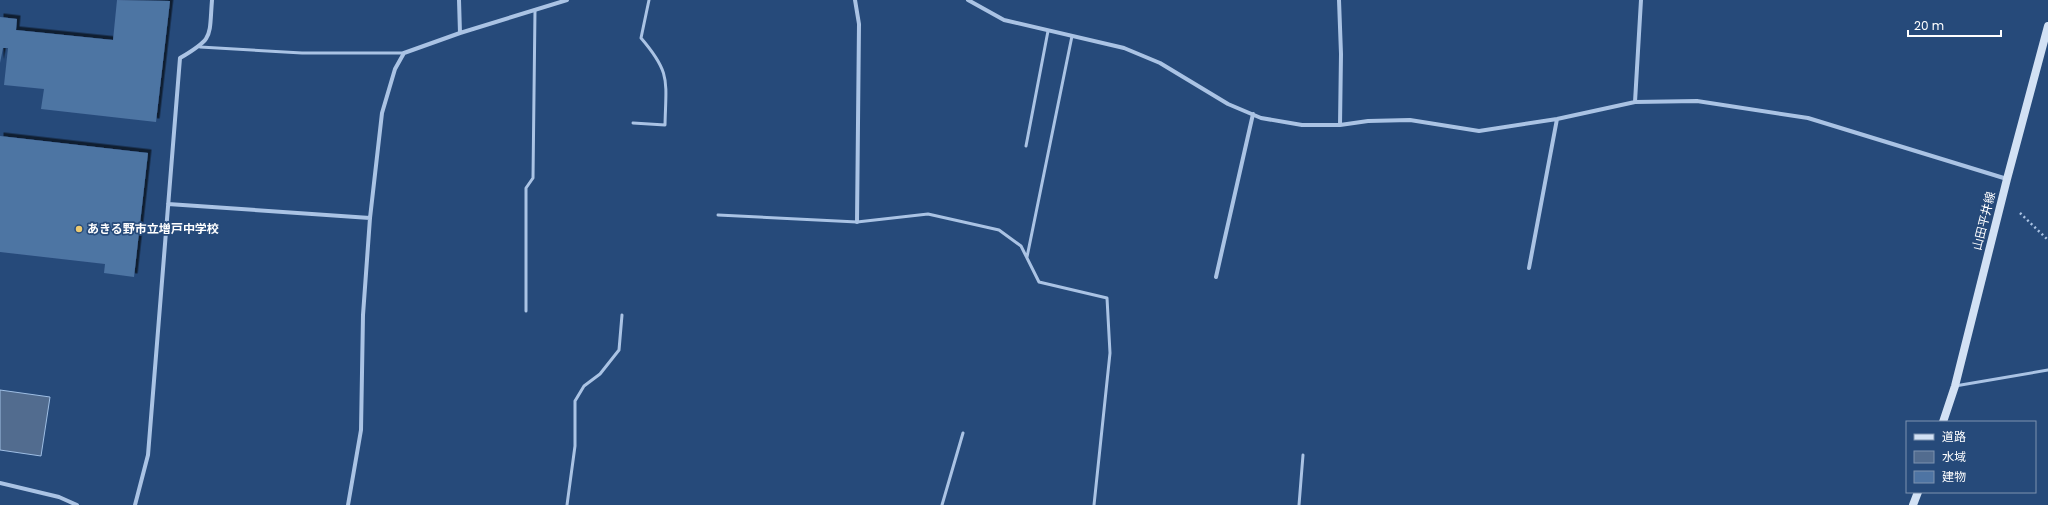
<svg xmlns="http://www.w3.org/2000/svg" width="2048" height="505" viewBox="0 0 2048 505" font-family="Poppins,'Noto Sans JP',sans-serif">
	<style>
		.water { fill: #526c8f; stroke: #9ebee4 }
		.building { fill: #4e74a3; filter: url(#shadow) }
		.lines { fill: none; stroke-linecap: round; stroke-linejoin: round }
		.path { stroke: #aac3e4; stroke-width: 2.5; stroke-dasharray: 2 3; stroke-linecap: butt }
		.service { stroke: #aac3e4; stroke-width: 3 }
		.minor { stroke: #aac3e4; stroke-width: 4 }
		.secondary { stroke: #d2e1f4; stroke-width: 8 }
		.poi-dot { fill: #ecc96f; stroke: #264a7a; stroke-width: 1.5 }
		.labels { text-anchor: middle; stroke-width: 3.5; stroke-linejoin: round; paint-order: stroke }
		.street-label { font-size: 12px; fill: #fff; stroke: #264a7a }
		.poi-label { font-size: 12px; font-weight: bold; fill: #fff; stroke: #264a7a; text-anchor: start }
	</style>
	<defs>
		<filter id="shadow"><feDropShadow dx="3.5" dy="-3.5" stdDeviation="0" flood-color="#0009"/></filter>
	</defs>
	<rect width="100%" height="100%" fill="#264a7a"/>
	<path class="water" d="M0,390l50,7 -9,59 -41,-6z"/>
	<path class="building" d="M117,0l53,1 -14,121 -115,-13 3,-20 -40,-4 4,-37h-5l-3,15v-46l17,2 -1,11 97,10z
		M0,136l148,17 -14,124 -30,-4 1,-9 -105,-12z"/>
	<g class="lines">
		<path class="path" d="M2020,213l28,27"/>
		<path class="service" d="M200,47l102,6h102
			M633,123l32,2c1,-45 6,-52 -24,-87l8,-38
			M1026,146l22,-115
			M718,215l139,7 71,-8 71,16 22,16 18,36 68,16 3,55 -16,152
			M1027,257l45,-221
			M526,311v-123l7,-10 2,-168
			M1955,386l93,-16
			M567,505l8,-59v-45l9,-15 16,-12 19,-24 3,-35
			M942,505l21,-72
			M1299,505l4,-50"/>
		<path class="minor" d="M459,0l1,33
			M855,0l4,24 -2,198
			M968,0l36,20 120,28 36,15 68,41 33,14 41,7h38l28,-4 42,-1 69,11 78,-12 78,-17 62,-1 111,17 199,61
			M1339,0l2,54 -1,71
			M1635,102l6,-102
			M168,204l202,14
			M1529,268l28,-149
			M1216,277l37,-163
			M0,483l59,14 18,8
			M135,505l13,-50 32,-397c34,-20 29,-20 32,-58
			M348,505l13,-75 2,-115 7,-97 12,-105 13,-44 9,-16 56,-20 107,-33"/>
		<path class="secondary" d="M1943,422l12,-36 52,-207 41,-153
			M1913,505l5,-13"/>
	</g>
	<circle class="poi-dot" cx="79" cy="229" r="4"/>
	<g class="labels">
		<g class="street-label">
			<text transform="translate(1984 221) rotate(-76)" y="4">山田平井線</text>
		</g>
		<g class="poi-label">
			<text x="87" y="233">あきる野市立増戸中学校</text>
		</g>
	</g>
	<rect x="1906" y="421" width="130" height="72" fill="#264a7a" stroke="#7d92af"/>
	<rect x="1914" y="434" width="20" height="6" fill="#d2e1f4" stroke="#7d92af"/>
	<text x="1942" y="441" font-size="12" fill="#ffffff">道路</text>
	<rect x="1914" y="451" width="20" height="12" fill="#526c8f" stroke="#7d92af"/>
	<text x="1942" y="461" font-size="12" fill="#ffffff">水域</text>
	<rect x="1914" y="471" width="20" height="12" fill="#4e74a3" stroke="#7d92af"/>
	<text x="1942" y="481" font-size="12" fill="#ffffff">建物</text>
	<path d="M1908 30v6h93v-6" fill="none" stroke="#ffffff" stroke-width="2"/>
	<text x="1914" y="30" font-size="12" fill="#ffffff" stroke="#264a7a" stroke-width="3" paint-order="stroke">20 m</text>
</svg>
